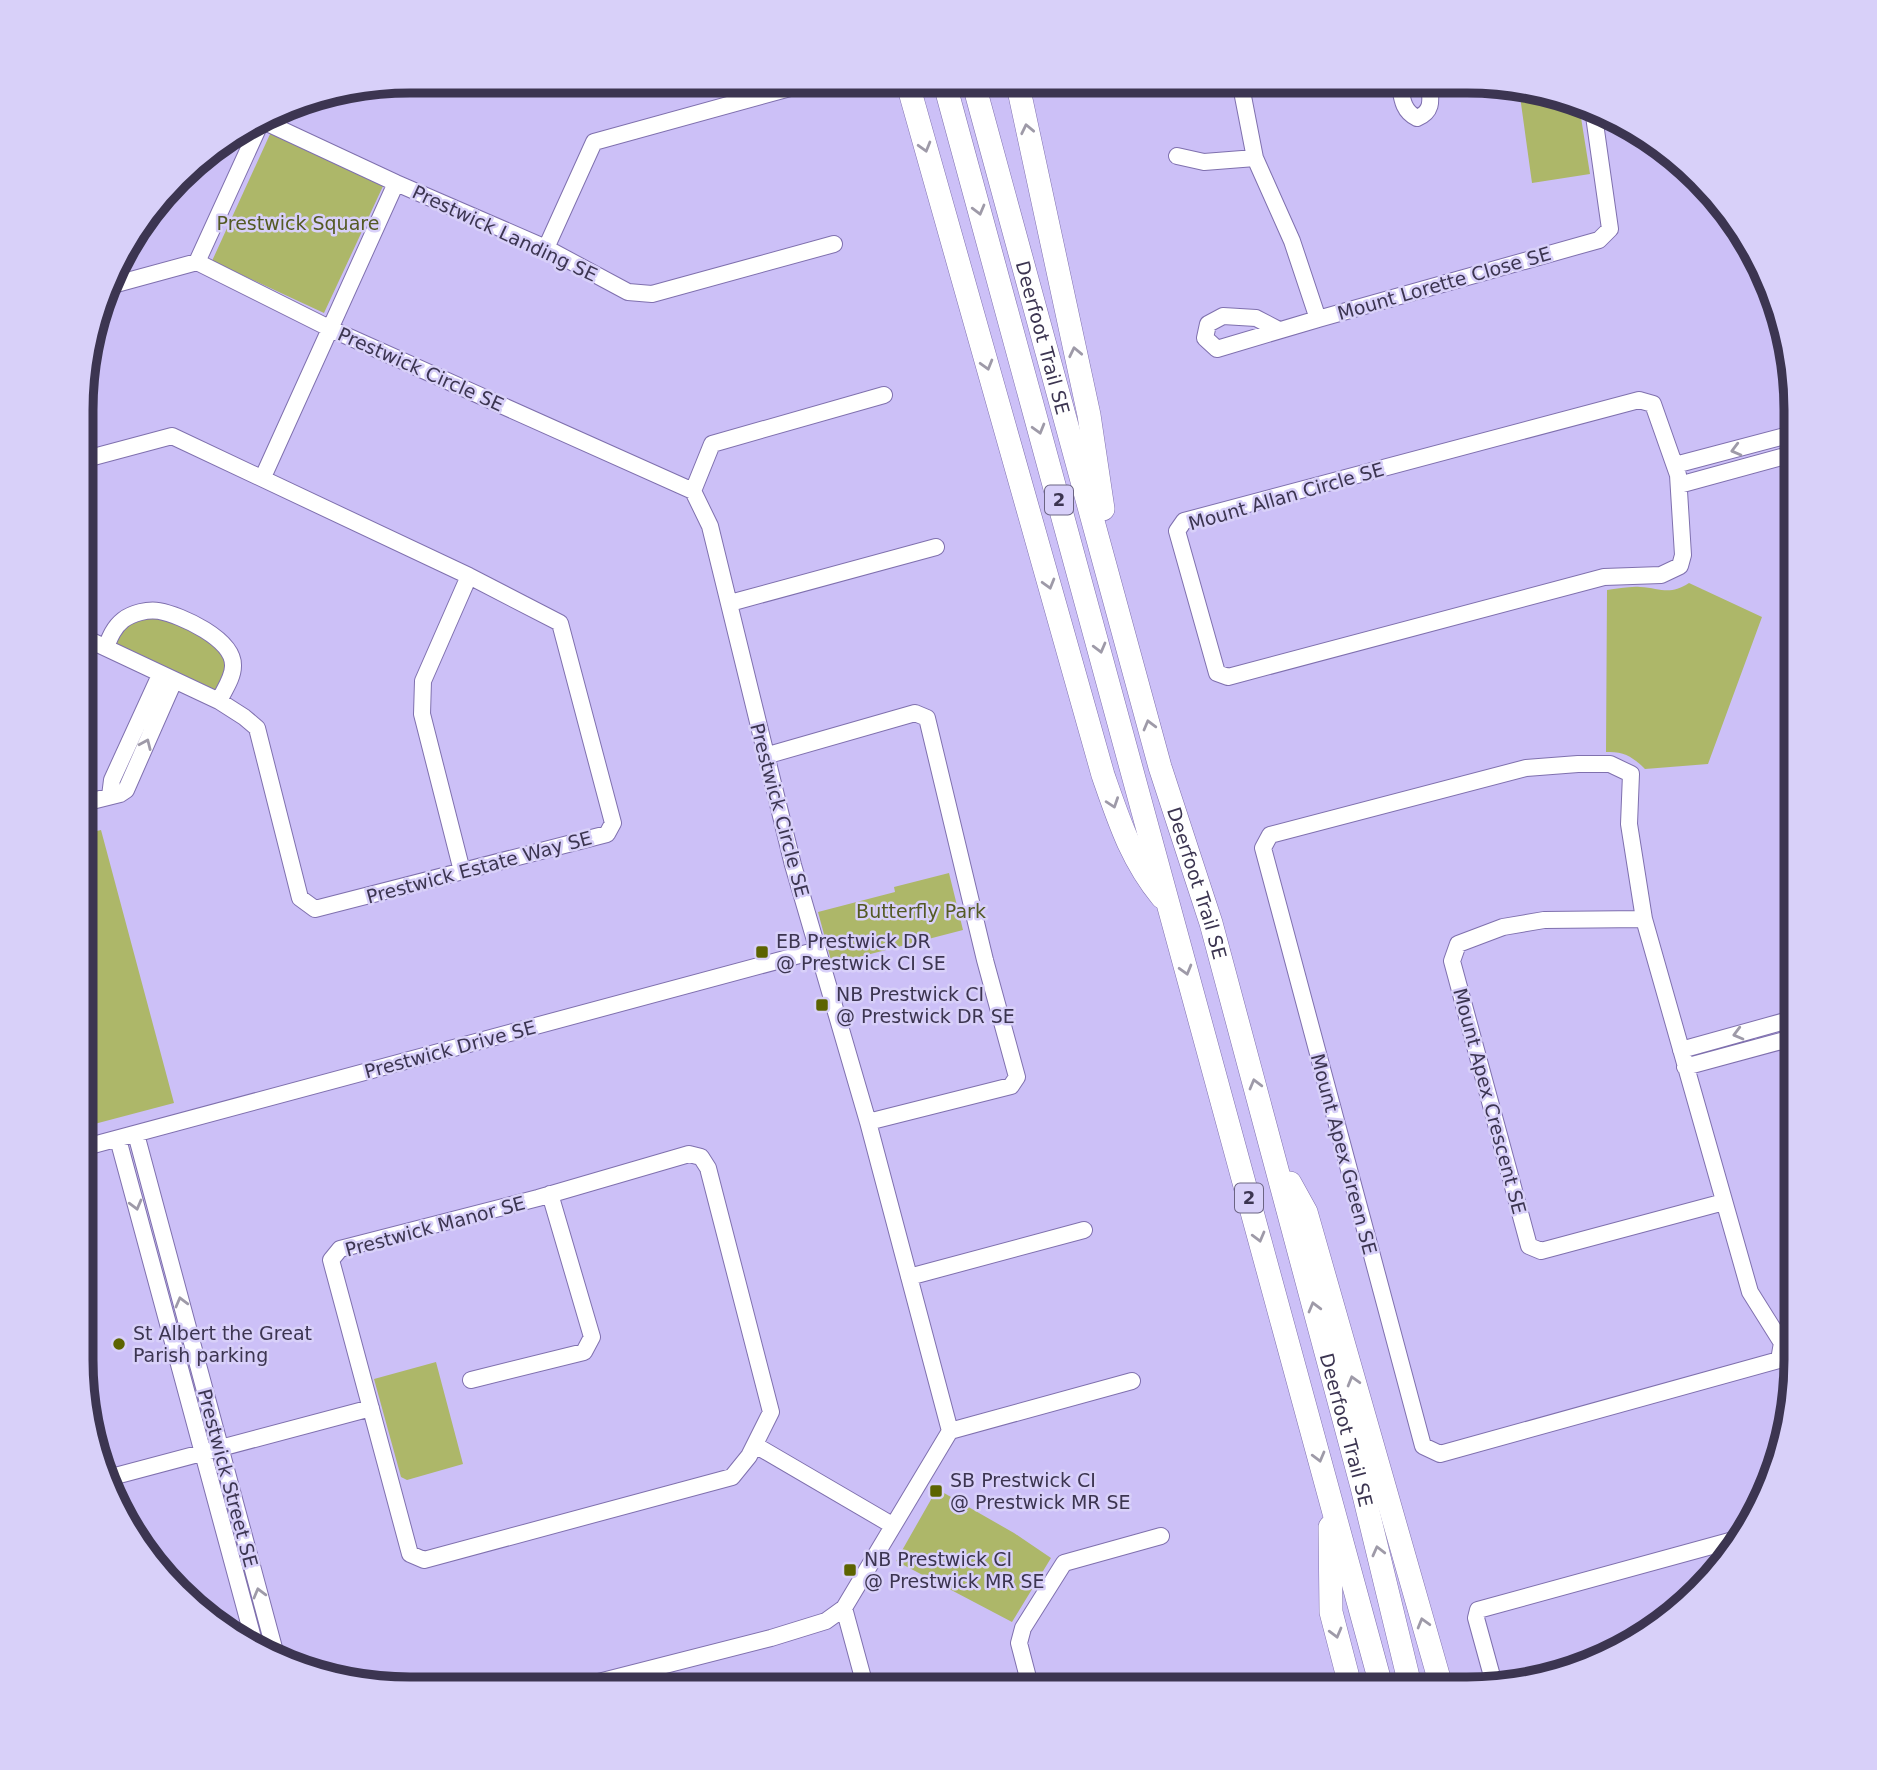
<svg xmlns="http://www.w3.org/2000/svg" width="1877" height="1770" viewBox="0 0 1877 1770" font-family="'DejaVu Sans',sans-serif">
	<style>
		.green { fill: #adb769 }
		.lines { fill: none; stroke-linecap: round; stroke-linejoin: round }
		.minor-casing { stroke: #7f70ae; stroke-width: 18 }
		.highway-casing { stroke: #7f70ae; stroke-width: 24 }
		.minor { stroke: #fff; stroke-width: 16 }
		.highway { stroke: #fff; stroke-width: 23 }
		.oneway { stroke: #9e9aa8 }
		.poi-dot { fill: #5c6300; stroke: #d8d0f9; stroke-width: 2.5 }
		.labels { text-anchor: middle; stroke-width: 5; stroke-linejoin: round; paint-order: stroke }
		.shield { fill: #d8d0f9; stroke: #6b6483; stroke-width: 2 }
		.shield-label { font-size: 18px; font-weight: bold; fill: #3c3551 }
		.park-label { font-size: 19px; fill: #545a24; stroke: #d8d0f9 }
		.street-label { font-size: 19px; fill: #3c3551; stroke: #d8d0f9 }
		.poi-label { font-size: 19px; fill: #3c3551; stroke: #d8d0f9; text-anchor: start }
		.rim { fill: none; stroke: #3c3551; stroke-width: 9 }
	</style>
	<rect width="100%" height="100%" fill="#ccc0f7"/>
	<path class="green" d="M1519,89l60,16 11,69 -58,9z
		M271,132l113,52 -60,129 -112,-52z
		M1689,583l73,34 -54,147 -63,5c-12,-12 -21,-18 -39,-17l1,-162c10,-1 23,-4 33,-3 21,1 29,9 49,-4z
		M156,610l74,44 -11,47 -111,-53 4,-15z
		M101,830l73,273 -91,24 1,-293z
		M949,873l14,57 -131,34 -14,-52 77,-20 -1,-5z
		M436,1362l27,102 -56,16 -6,-3 -27,-98z
		M937,1489l77,44 37,25 -39,64 -116,-61z"/>
	<g class="lines">
		<g class="minor-casing">
			<path id="minor" d="M1240,81l15,77 37,83 26,78 281,-79 11,-11 -17,-120
				M1399,81c3,16 3,30 18,37 18,-7 13,-21 12,-37
				M263,121l133,62 150,65 82,44 24,2 182,-50
				M1177,156l27,6 51,-4
				M546,248l48,-106 196,-54
				M197,262l64,-140
				M109,286l88,-24 132,66 364,163 17,35 83,339 75,257 82,309 -106,177 -18,13 -55,17 -200,51
				M1279,330l-23,-12 -33,-2 -15,8 -3,14 12,11 101,-30
				M1639,400l14,4 25,71 5,80 -3,11 -19,9 -57,2 -376,100 -11,-4 -40,-142 7,-10z
				M1675,465l121,-32
				M263,477l133,-294
				M1679,485l117,-32
				M693,491l19,-47 172,-49
				M730,603l206,-56
				M85,638l134,63 25,16 13,11 43,170 15,11 292,-75 6,-11 -53,-200 -91,-47 -297,-140 -86,23
				M106,647c4,-10 8,-20 17,-27 9,-7 25,-11 36,-9 22,4 75,28 74,55 0,12 -9,24 -14,35
				M765,756l150,-43 12,5 58,242 32,117 -6,9 -143,36
				M1578,764h32l21,10 -2,50 15,95 106,373 32,51 -3,17 -339,94 -17,-8 -160,-598 7,-13 256,-67z
				M110,796l2,-16 48,-105
				M84,803l36,-9 6,-4 48,-109
				M462,871l-40,-157 1,-33 46,-105
				M1644,919l-100,1 -41,7 -45,17 -6,17 77,285 12,5 183,-49
				M1681,1050l115,-32
				M1685,1067l111,-30
				M136,1134l141,525
				M118,1139l138,510
				M82,1148l736,-198
				M689,1154l12,3 7,11 63,244 -22,44 -17,21 -308,83 -14,-6 -79,-294 9,-11 198,-51z
				M909,1277l175,-47
				M471,1380l113,-28 8,-15 -42,-143
				M950,1431l182,-50
				M755,1445l137,80
				M104,1479l267,-71
				M844,1608l22,81
				M1495,1687l-19,-69 2,-8 259,-71
				M1031,1689l-12,-46 4,-15 41,-65 97,-27
				M1207,1689l4,-1"/>
		</g>
		<g class="highway-casing">
			<g id="highway">
				<path d="M907,81l196,694c16,46 28,84 59,122"/>
				<path d="M944,81l438,1608"/>
				<path id="s1" d="M973,81l187,686 51,156 151,564 49,202"/>
				<path d="M1017,81l72,334 14,94"/>
				<path d="M1290,1183l16,29 136,477"/>
				<path d="M1330,1527l1,85 20,77"/>
			</g>
		</g>
		<use href="#minor" class="minor"/>
		<use href="#highway" class="highway"/>
	</g>
	<defs><path id="oneway-chevron" d="M-2-3.5L2.5 0L-2 3.5" fill="none" stroke-width="1.6" stroke-linecap="round" stroke-linejoin="round" transform="scale(1.75)"/></defs>
	<g class="oneway">
		<use href="#oneway-chevron" transform="translate(1027 129) rotate(-102)"/>
		<use href="#oneway-chevron" transform="translate(925 147) rotate(74)"/>
		<use href="#oneway-chevron" transform="translate(979 210) rotate(75)"/>
		<use href="#oneway-chevron" transform="translate(1075 352) rotate(-102)"/>
		<use href="#oneway-chevron" transform="translate(987 365) rotate(74)"/>
		<use href="#oneway-chevron" transform="translate(1039 429) rotate(74)"/>
		<use href="#oneway-chevron" transform="translate(1736 450) rotate(165)"/>
		<use href="#oneway-chevron" transform="translate(1049 584) rotate(74)"/>
		<use href="#oneway-chevron" transform="translate(1100 648) rotate(75)"/>
		<use href="#oneway-chevron" transform="translate(1149 725) rotate(-105)"/>
		<use href="#oneway-chevron" transform="translate(146 744) rotate(-66)"/>
		<use href="#oneway-chevron" transform="translate(1113 803) rotate(71)"/>
		<use href="#oneway-chevron" transform="translate(1186 970) rotate(74)"/>
		<use href="#oneway-chevron" transform="translate(1738 1034) rotate(165)"/>
		<use href="#oneway-chevron" transform="translate(1255 1084) rotate(-105)"/>
		<use href="#oneway-chevron" transform="translate(136 1205) rotate(75)"/>
		<use href="#oneway-chevron" transform="translate(1259 1237) rotate(75)"/>
		<use href="#oneway-chevron" transform="translate(181 1302) rotate(-105)"/>
		<use href="#oneway-chevron" transform="translate(1314 1307) rotate(-105)"/>
		<use href="#oneway-chevron" transform="translate(1353 1381) rotate(-106)"/>
		<use href="#oneway-chevron" transform="translate(1319 1457) rotate(75)"/>
		<use href="#oneway-chevron" transform="translate(1378 1551) rotate(-104)"/>
		<use href="#oneway-chevron" transform="translate(259 1593) rotate(-105)"/>
		<use href="#oneway-chevron" transform="translate(1423 1623) rotate(-106)"/>
		<use href="#oneway-chevron" transform="translate(1336 1633) rotate(75)"/>
	</g>
	<g class="poi-dot">
		<rect x="755" y="945" width="14" height="14" rx="3.5"/>
		<rect x="815" y="998" width="14" height="14" rx="3.5"/>
		<circle cx="119" cy="1344" r="7"/>
		<rect x="929" y="1484" width="14" height="14" rx="3.5"/>
		<rect x="843" y="1563" width="14" height="14" rx="3.5"/>
	</g>
	<g class="labels">
		<g class="shield">
			<rect x="1045" y="485.5" width="28" height="29" rx="5"/>
			<rect x="1235" y="1183.5" width="28" height="29" rx="5"/>
		</g>
		<g class="shield-label">
			<text x="1059" y="506">2</text>
			<text x="1249" y="1204">2</text>
		</g>
		<g class="park-label">
			<text x="298" y="230">Prestwick Square</text>
			<text x="921" y="918">Butterfly Park</text>
		</g>
		<g class="street-label">
			<text transform="translate(505 233) rotate(25)" y="7">Prestwick Landing SE</text>
			<text transform="translate(1444 283) rotate(-16)" y="7">Mount Lorette Close SE</text>
			<text dy="7" stroke="none"><textPath href="#s1" startOffset="266">Deerfoot Trail SE</textPath></text>
			<text transform="translate(421 369) rotate(24)" y="7">Prestwick Circle SE</text>
			<text transform="translate(1286 496) rotate(-16)" y="7">Mount Allan Circle SE</text>
			<text transform="translate(780 810) rotate(75)" y="7">Prestwick Circle SE</text>
			<text transform="translate(479 867) rotate(-15)" y="7">Prestwick Estate Way SE</text>
			<text dy="7" stroke="none"><textPath href="#s1" startOffset="833">Deerfoot Trail SE</textPath></text>
			<text transform="translate(450 1049) rotate(-15)" y="7">Prestwick Drive SE</text>
			<text transform="translate(1490 1101) rotate(75)" y="7">Mount Apex Crescent SE</text>
			<text transform="translate(1344 1154) rotate(75)" y="7">Mount Apex Green SE</text>
			<text transform="translate(435 1226) rotate(-15)" y="7">Prestwick Manor SE</text>
			<text dy="7" stroke="none"><textPath href="#s1" startOffset="1400">Deerfoot Trail SE</textPath></text>
			<text transform="translate(228 1478) rotate(75)" y="7">Prestwick Street SE</text>
		</g>
		<g class="poi-label">
			<text x="776" y="948">EB Prestwick DR<tspan x="776" dy="22">@ Prestwick CI SE</tspan></text>
			<text x="836" y="1001">NB Prestwick CI<tspan x="836" dy="22">@ Prestwick DR SE</tspan></text>
			<text x="133" y="1340">St Albert the Great<tspan x="133" dy="22">Parish parking</tspan></text>
			<text x="950" y="1487">SB Prestwick CI<tspan x="950" dy="22">@ Prestwick MR SE</tspan></text>
			<text x="864" y="1566">NB Prestwick CI<tspan x="864" dy="22">@ Prestwick MR SE</tspan></text>
		</g>
	</g>
	<path d="M0 0H1877V1770H0ZM410 93H1467A317 317 0 0 1 1784 410V1360A317 317 0 0 1 1467 1677H410A317 317 0 0 1 93 1360V410A317 317 0 0 1 410 93Z" fill="#d8d0f9" fill-rule="evenodd"/>
	<path class="rim" d="M410 93H1467A317 317 0 0 1 1784 410V1360A317 317 0 0 1 1467 1677H410A317 317 0 0 1 93 1360V410A317 317 0 0 1 410 93Z"/>
</svg>
